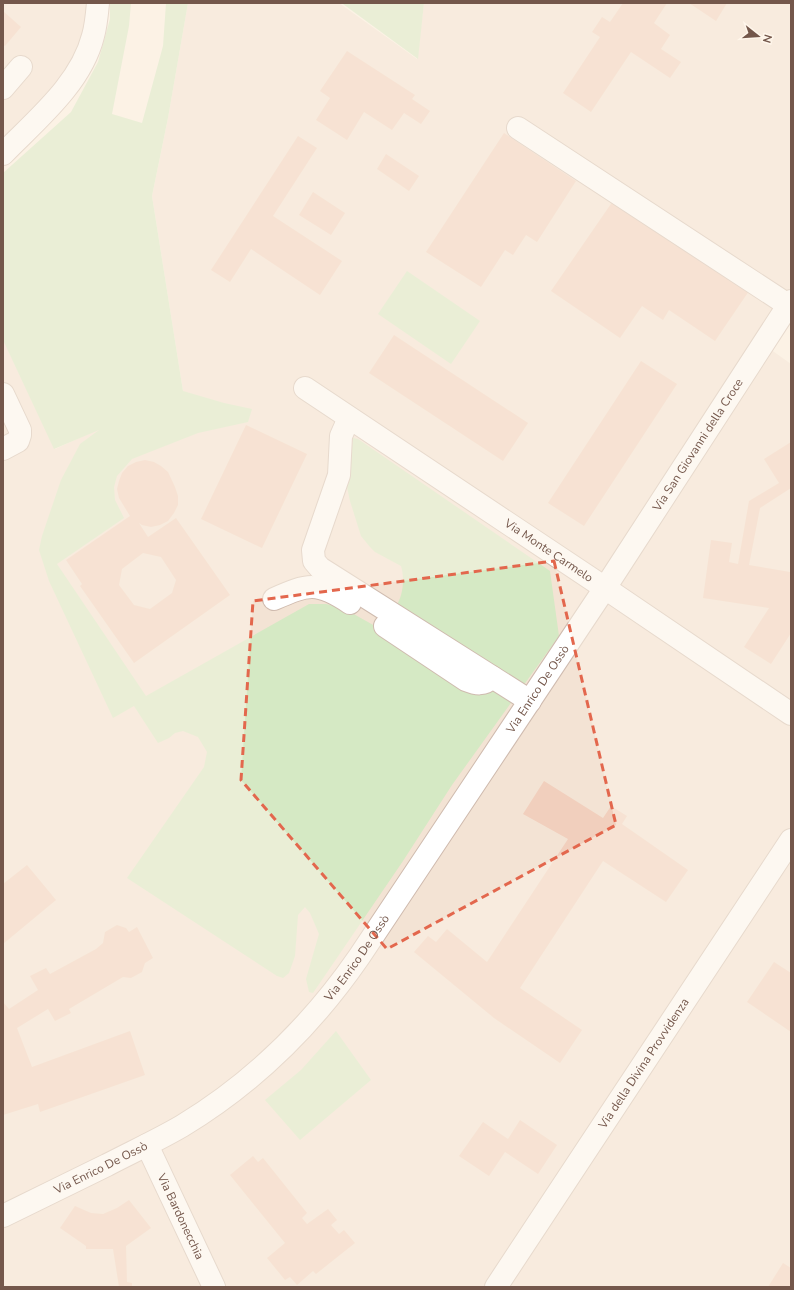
<svg xmlns="http://www.w3.org/2000/svg" width="794" height="1290" viewBox="0 0 794 1290" font-family="'Nunito Sans',sans-serif">
	<style>
		.residential { fill: #f3e3d4 }
		.green { fill: #d5e9c4 }
		.building { fill: #f1cfbd; fill-rule: evenodd }
		.lines { fill: none; stroke-linecap: round; stroke-linejoin: round }
		.minor-casing { stroke: #cfbbaf; stroke-width: 24 }
		.minor { stroke: #fff; stroke-width: 22 }
		.marked { fill: none; stroke: #e3674d; stroke-width: 3; stroke-dasharray: 8 5; stroke-linejoin: round }
		.labels { text-anchor: middle; stroke-width: 4; stroke-linejoin: round; paint-order: stroke }
		.street-label { font-size: 12px; fill: #74574b; stroke: #fff6eb }
	</style>
	<rect width="100%" height="100%" fill="#fcf2e5"/>
	<path class="residential" d="M3,3h94l-4,34 -90,117z
		M188,3h151l78,56 7,-56h367v298l-28,43 28,20v923h-788v-948l52,110 128,-58 -31,-195 16,-78z"/>
	<path class="green" d="M110,3h21l-2,23 -17,88 30,9 21,-77 3,-43h22l-20,115 -16,78 31,195 41,12 28,6 -4,13 -50,11 -66,26 -15,17 -3,11 1,13 9,18 -67,46 89,132 163,-92h17l17,4 32,18c6,-5 17,-13 21,-20 7,-10 9,-28 5,-40l-26,-14 -5,-5 -9,-11 -11,-35 -3,-14 6,-49 5,1 192,132 9,65 -107,149 -49,76 -90,132 -4,-1 -3,-13 13,-45 -9,-21 -5,-6 -7,8 -3,41 -6,17 -6,5 -6,-2 -150,-98 77,-111 3,-15 -9,-15 -15,-6 -8,2 -6,5 -11,5 -24,-37 -21,12 -64,-137 -10,-31 3,-14 19,-56 19,-36 19,-14 -45,19 -51,-109v-167l68,-61 27,-50 12,-43z
		M341,3h83l-6,56 -75,-55z
		M407,271l73,50 -29,43 -73,-50z
		M336,1031l35,49 -71,60 -35,-40 36,-30z"/>
	<path class="building" d="M623,3h44l-13,20 16,12 -9,14 20,13 -11,16 -39,-26 -40,60 -28,-19 37,-56 -8,-5 10,-15 8,5z
		M689,3h38l-11,18z
		M3,11l18,16 -16,19 -2,-1z
		M347,51l68,44 -3,4 18,12 -9,13 -17,-11 -12,17 -28,-18 -17,28 -31,-20 14,-22 -10,-7z
		M504,133l72,48 -39,61 -11,-7 -13,20 -8,-5 -24,37 -55,-35z
		M298,136l19,12 -44,68 69,45 -22,34 -69,-46 -21,33 -19,-12z
		M386,154l33,22 -10,15 -32,-22z
		M313,192l32,21 -14,22 -32,-20z
		M615,198l134,93 -34,50 -46,-31 -6,10 -21,-14 -22,32 -69,-47z
		M394,335l134,88 -25,38 -134,-88z
		M641,361l36,23 -93,142 -36,-23z
		M246,425l61,29 -45,94 -61,-29z
		M791,442v46l-31,20 -11,57 41,7 1,-2v63l-20,31 -27,-17 25,-39 -66,-10 8,-58 21,3 -3,19 9,2 11,-63 30,-18 -15,-24z
		M145,460l9,2 7,4 7,6 7,15 3,9v9l-4,8 -6,8 -8,4 -9,2 -9,-2 -3,-2 9,14 28,-19 54,77 -96,68 -54,-77 2,-2 -16,-24 64,-44 -11,-18 -2,-9 2,-8 3,-8 6,-7 8,-4zM143,553l18,4 15,23 -4,13 -22,16 -16,-4 -15,-20 3,-16z
		M544,781l59,37 8,-12 16,10 -5,8 66,46 -22,32 -63,-41 -83,127 62,42 -22,33 -66,-45 -80,-66 14,-16 8,6 11,-13 40,33 81,-123 -45,-25z
		M27,865l29,35 -53,44v-60z
		M117,925l9,3 3,4 8,-5 16,31 -8,5 -3,9 -11,6 -8,-1 -54,32 2,4 -16,8 -7,-12 -31,19 15,39 98,-36 15,44 -105,37 -2,-8 -35,11v-113l6,7 29,-19 -8,-14 16,-8 4,6 46,-25 7,-6 2,-11z
		M774,962l17,11v59l-44,-30z
		M520,1120l37,25 -19,29 -33,-22 -16,24 -30,-20 24,-34 25,17z
		M253,1156l5,6 5,-4 44,55 -5,5 5,6 21,-15 9,11 -6,5 8,9 5,-4 11,13 -39,31 -3,-3 -16,14 -7,-8 -5,3 -18,-22 18,-15 -55,-68z
		M129,1200l22,28 -25,18 1,36 5,1v4h-13l-6,-38h-27v-3l-26,-18 15,-22 16,7 12,1 14,-6z
		M783,1263l8,5v19h-23z"/>
	<g class="lines">
		<g class="minor-casing">
			<g id="minor">
				<path d="M3,88l18,-21"/>
				<path d="M518,128l270,177"/>
				<path d="M3,154c33,-34 78,-70 90,-118 3,-10 4,-22 5,-33"/>
				<path id="s1" d="M305,388l300,200 186,126"/>
				<path d="M3,394l17,36v5l-2,6 -15,8"/>
				<path d="M349,418l-8,18 -2,39 -26,75 1,11 6,7 210,133"/>
				<path d="M274,599c34,-15 43,-18 76,4"/>
				<path d="M385,626l81,54c10,4 18,6 26,-3"/>
				<path id="s2" d="M147,1145l67,142"/>
				<path id="s3" d="M3,1216c35,-17 69,-34 104,-51 25,-13 51,-25 75,-39 71,-43 130,-101 177,-169l246,-369 186,-287"/>
				<path id="s4" d="M496,1287l295,-447"/>
			</g>
		</g>
		<use href="#minor" class="minor"/>
	</g>
	<path d="M0 0H794V1290H0ZM554,561l62,264 -229,124 -146,-169 12,-179z" fill="#fcf2e5" fill-opacity=".55" fill-rule="evenodd"/>
	<path class="marked" d="M554,561l62,264 -229,124 -146,-169 12,-179z"/>
	<g class="labels">
		<g class="street-label">
			<text dy="4" stroke="none"><textPath href="#s3" startOffset="1061">Via San Giovanni della Croce</textPath></text>
			<text dy="4" stroke="none"><textPath href="#s1" startOffset="293">Via Monte Carmelo</textPath></text>
			<text dy="4" stroke="none"><textPath href="#s3" startOffset="769">Via Enrico De Ossò</textPath></text>
			<text dy="4" stroke="none"><textPath href="#s3" startOffset="445">Via Enrico De Ossò</textPath></text>
			<text dy="4" stroke="none"><textPath href="#s4" startOffset="268">Via della Divina Provvidenza</textPath></text>
			<text dy="4" stroke="none"><textPath href="#s3" startOffset="109">Via Enrico De Ossò</textPath></text>
			<text dy="4" stroke="none"><textPath href="#s2" startOffset="79">Via Bardonecchia</textPath></text>
		</g>
	</g>
	<rect width="794" height="1290" fill="none" stroke="#74574b" stroke-width="8"/>
	<g transform="translate(758 36) rotate(107)" stroke="#fff6eb" stroke-width="3" paint-order="stroke">
	<path d="M0-3L7 15L0 10L-7 15Z" fill="#74574b"/>
	<text y="-6" font-size="11" font-weight="bold" text-anchor="middle" fill="#74574b">N</text>
	</g>
</svg>
